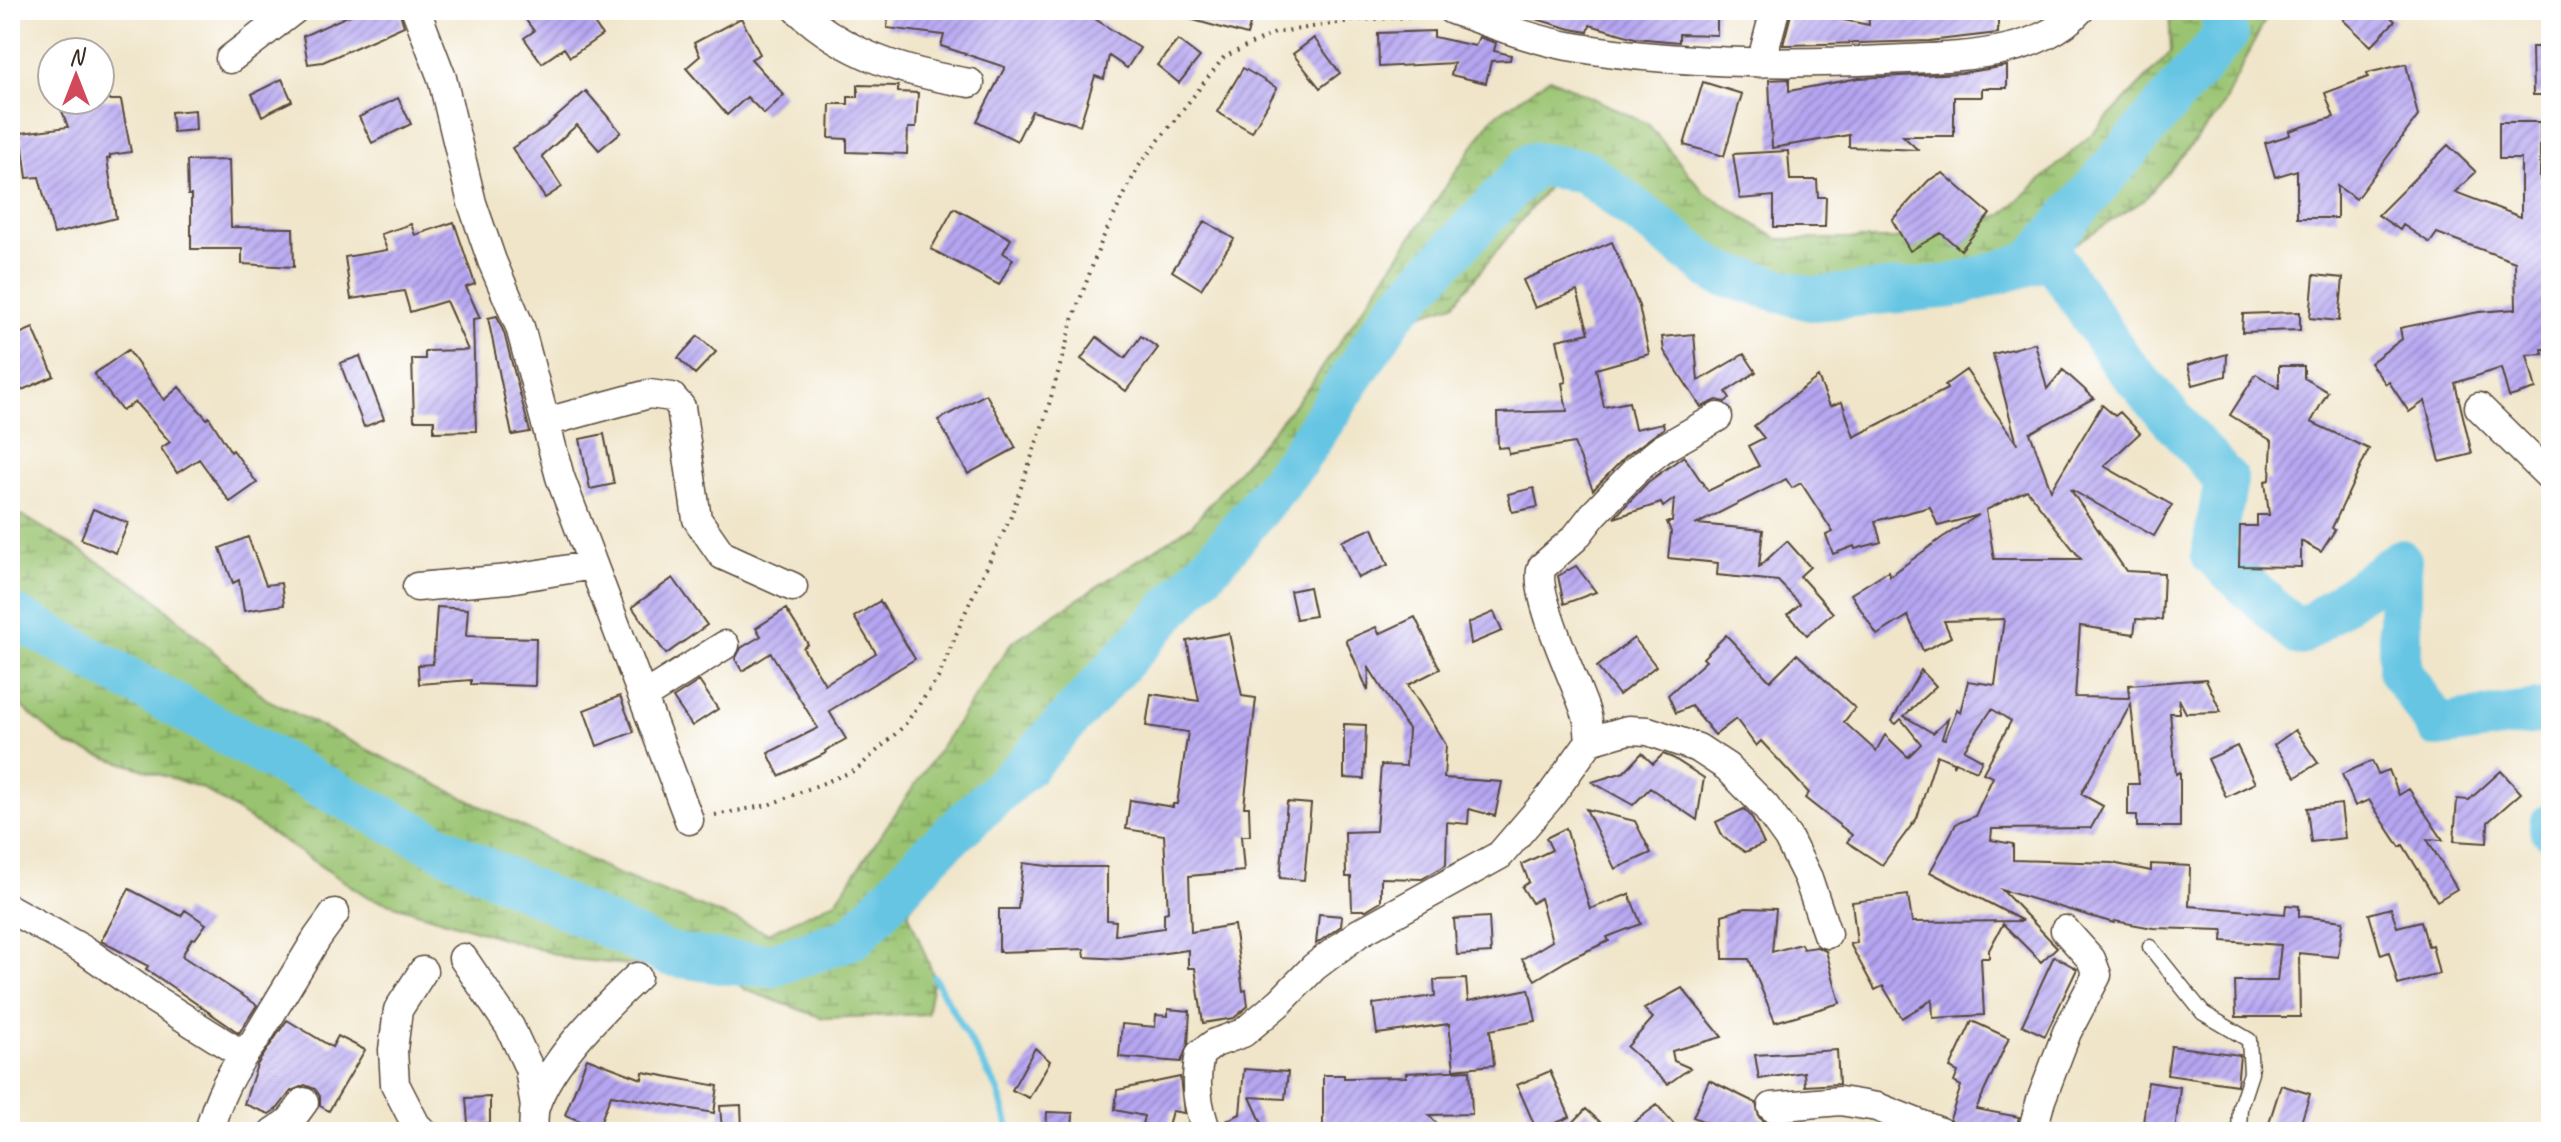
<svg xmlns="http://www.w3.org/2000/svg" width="2561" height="1142" viewBox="0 0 2561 1142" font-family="Caveat,sans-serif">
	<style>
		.wetland { fill: url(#wetland-marsh); stroke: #6a7646; stroke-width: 2 }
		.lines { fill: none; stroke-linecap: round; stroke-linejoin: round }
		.stream { stroke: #65c5e3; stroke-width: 7 }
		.river { stroke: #65c5e3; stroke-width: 44 }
		.building { fill: url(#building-hatch); fill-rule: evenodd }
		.lane-casing { stroke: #564638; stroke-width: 17 }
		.street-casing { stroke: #564638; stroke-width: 31 }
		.path { stroke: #564638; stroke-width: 4; stroke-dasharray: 2 6; stroke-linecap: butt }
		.lane { stroke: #fff; stroke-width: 14 }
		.street { stroke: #fff; stroke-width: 28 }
	</style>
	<defs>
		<pattern id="wetland-marsh" width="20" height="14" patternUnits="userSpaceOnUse" patternTransform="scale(2)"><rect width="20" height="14" fill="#99c36f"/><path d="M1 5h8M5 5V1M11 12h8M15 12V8" fill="none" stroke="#7e9f5b"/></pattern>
		<pattern id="building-hatch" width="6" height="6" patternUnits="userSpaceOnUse" patternTransform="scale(2)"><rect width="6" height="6" fill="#b6a6f2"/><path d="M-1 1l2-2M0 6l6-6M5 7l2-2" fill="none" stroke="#9587c3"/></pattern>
	</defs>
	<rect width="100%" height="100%" fill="#fff"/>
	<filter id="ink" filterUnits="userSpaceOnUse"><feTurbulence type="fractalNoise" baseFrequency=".0125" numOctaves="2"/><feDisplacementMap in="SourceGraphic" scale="16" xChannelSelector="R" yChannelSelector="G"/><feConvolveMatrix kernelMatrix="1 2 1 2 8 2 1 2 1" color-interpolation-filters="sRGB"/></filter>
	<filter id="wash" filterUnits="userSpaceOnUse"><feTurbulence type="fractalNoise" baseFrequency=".006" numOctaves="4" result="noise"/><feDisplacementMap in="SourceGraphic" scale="32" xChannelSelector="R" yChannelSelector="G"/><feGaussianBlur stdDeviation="1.8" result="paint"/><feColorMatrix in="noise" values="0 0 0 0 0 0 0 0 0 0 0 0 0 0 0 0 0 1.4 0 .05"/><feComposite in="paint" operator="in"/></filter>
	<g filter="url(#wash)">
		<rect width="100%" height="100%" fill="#f0e5c9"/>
		<path class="wetland" d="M2169,10h101l-51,103 -75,87 -122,78 -114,21 -174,-17 -162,-125 -118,147 -70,22 -148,217 -136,130 -31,56 -61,44 -100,139 26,65 -7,37 -104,4 -77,-28 -20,-15 -155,-16 -203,-62 -166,-109 -135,-43 -57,-48v-185l15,5 124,76 117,106 349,174 153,60 68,-32 176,-259 180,-117 118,-139 183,-269 57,-39 98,46 55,67 74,48h118l107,-24 90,-81 79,-82z"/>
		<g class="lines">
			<path class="stream" d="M934,977l64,113 12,42"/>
			<path class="river" d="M2053,258l69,104 104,118 -13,74 86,80 101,-73v110l38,55 113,-16
				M10,614l303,167 167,86 188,87 60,9 45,2 81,-28 75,-81 100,-93 197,-215 71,-88 97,-147 139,-149 51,7 134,102 93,26 142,-13 78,-23 195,-228 -5,-25
				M2551,825v3"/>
		</g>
		<g id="blocks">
			<path class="building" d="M361,10h38l5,16 -81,36 -15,2 -5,-28z
				M541,10h44l17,25 -32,22 -6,-9 -22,15 -18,-25 10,-7 -8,-11z
				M889,10h192l59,38 -13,20 -18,-12 -5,23 -9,-3 -15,49 -48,-14 -15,30 -40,-20 28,-54 -64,-21 3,-11 -57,-7z
				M1180,10h74l-7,25 -68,-19z
				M1504,10h213v25l-38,-1v8l-44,-4 -45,-13 -2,7 -17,-3z
				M1792,10l77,15 -1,-14 130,-1v23l-69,8 -141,4h-5z
				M2353,10h30l12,11 -24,25 -28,-26z
				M741,18l19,36 -9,5 33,36 -20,19 -17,-17 -20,18 -41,-47 14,-12 -6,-13z
				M1434,31v6l41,9 4,-9 17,6 -2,8 17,4 -1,5 -19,1 -5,22 -35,-8 3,-12 -75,4 -1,-34z
				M1314,38l26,35 -20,15 -27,-34z
				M1178,40l22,17 -21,26 -22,-18z
				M2532,47h19v48h-18z
				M2406,64l12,52 -62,83 -19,-13v32h-40v-48l-22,7 -10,-34 25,-8 -1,-4 45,-14 -9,-24 43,-16 -1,-4z
				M2007,66v22h-25v9h-28v39h-51l15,14 -69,-3v-12l-77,13 -3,-68 20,-1v12l70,-13 103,-5z
				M1243,68l34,20 -25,44 -35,-20z
				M282,79l10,22 -30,15 -10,-22z
				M1703,82l39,12 -18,62 -40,-11z
				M858,85l40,1v6l20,1 -2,35h-8l-1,26 -60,-2v-13l-18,-1 1,-34h18v-7h10z
				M586,91l35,41 -22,18 -22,-25 -35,31 20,31 -17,11 -33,-50 33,-21z
				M398,98l13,26 -39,19 -13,-26z
				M58,100h63l10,52 -21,3v3l-3,1 9,59 -62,16 -15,-57 -12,1 -6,-45 47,-6z
				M195,110l1,20 -23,2 -2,-20z
				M2499,122h41v59h10l1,46 -3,37h3v85h-9l1,5 -16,1 9,34 -27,8 -8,-29 -46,15 17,71 -32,8 -15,-61 -16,11 -20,-30 -3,2 -16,-21 32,-24 -2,-11 79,-16 37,-3 -1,-47 -78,-29 -7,10 -27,-18 -3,5 -22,-15 70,-70 28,27 -21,20 66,25v-58h-22z
				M1788,151l2,29h27l1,17h8l-1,30h-51v-31l-34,3 -7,-45z
				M229,160l2,67 62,1 1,39 -52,-3v-15h-51v-54h-3l-1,-34z
				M1943,173l47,41 -29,36 -20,-17 -31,18 -18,-31 37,-40z
				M954,208l57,31 -8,14 10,6 -14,26 -68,-36z
				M1205,221l29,18 -33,50 -29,-18z
				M454,222l21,62 -9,3 14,31 -7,1 3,112 -42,1v-12h-20l-2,-61h13v-8l43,-1 -22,-49 -36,11 -6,-21 -53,8 -6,-42 42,-7 -6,-16 30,-10 4,11z
				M1612,242l27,64 10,48 -53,15 8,38 25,-5 6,27 28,-6 1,5 -38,28 -33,34 -19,-47 -65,11 -1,-7 -10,1 -1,-35 70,-2 -5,-28 4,-1 -9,-42 32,-7 -12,-42 -42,17 -12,-28z
				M2314,275l29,3 -4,43 -29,-3z
				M2300,312v18l-58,2 1,-18z
				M497,316l7,17 26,99 -18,3 -24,-117z
				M33,328l21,48 -34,15 -10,-23v-30z
				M1694,334l4,47 46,-27 12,18 -30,20 4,6 -5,4 -8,-2 -16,7 -37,-56 -2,-14z
				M698,336l18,16 -21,22 -17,-16z
				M1141,336l17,12 -32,43 -45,-32 16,-22 28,21z
				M2035,343l12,46 16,-19 31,28 -64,35 21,57 51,-85 13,11 5,-4 20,21 -36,33 68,39 -18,31 -84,-47 56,82 38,2 -2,47 -26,-1 -2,15 -54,-8 -5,71 55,1 -1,-13 77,-6 15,33 -35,1 -7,-14v14h-9l6,61 4,-2v55h-43v-12h-9v-31h11l-8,-80 -50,90 22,12 -12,22 -99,1 -1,11 22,4v16l99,3 39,8v-7l39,2 -1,40 96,8 1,-9 13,1v10l44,5 -5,36 -39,-4 1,64h-64l-1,-36h42l4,-36 -59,-4 1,-11 -70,-2 -38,-7 -1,2 -112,-33 55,57 -16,15 -38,-38 -14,26v8h-8l3,57 -51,3 -1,-18 -30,18 -19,-32 -8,4 -25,-46 7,-1 -5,-41 56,-7 4,27 111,-1 -93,-49 26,-48 19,-8 18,-39 -10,-4 28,-52 -19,-12 -28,41 18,10 -5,11 -22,-9 -2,4v-4l-16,-7 -20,63 -35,47 -35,-23 5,-7 -47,-37 4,-5 -48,-52 -5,5 -20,-27 -21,16 -24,-29 -15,7 -8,-18 38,-34 -3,-3 23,-23 44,46 27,-27 58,54 -11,14 32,29 9,-16 23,22 13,-13 -20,-25 -5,5 -4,-3 29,-51 15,16 -32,30 29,17 15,-14 -6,19 3,1 12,-30 3,3 8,-31 27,4 9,-66 -60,2 7,16 -28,14 -15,-35 -31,19 -26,-41 37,-23 2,5 53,-39 36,-22 -41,11 -8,-19 -55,14 6,21 -26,7 -1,-3 -21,8 -7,-19 7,-3 -32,-49 -9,5 -6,-9 -89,45 66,6 -4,37 28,-26 23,26 -10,9 33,37 -26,22 -19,-21 12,-10 -22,-23 -61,-6 1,-12 -50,-5 3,-26 -4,-10h5l2,-23 -11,8 -2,-4 -47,15 34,-36 36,-26 24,35 51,-25 -11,-20 16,-8 -10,-12 64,-49 12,29 12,-4 12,35 93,-48 -2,-4 21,-15 51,74 -24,-90zM2027,490l37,48 17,21h-87l-8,-49z
				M128,350l36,50 15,-13 28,32 2,-2 22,35 2,-2 24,33 -27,19 -31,-43 -22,14 -16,-25 9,-6 -35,-40 -13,9 -28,-37z
				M2227,354l-1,22 -33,9 -5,-20z
				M360,356l24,63 -20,8 -24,-64z
				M2279,366h25v12l24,14 -17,30 58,27 -37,79 3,2 -14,22 -20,-11v26l-62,-1 1,-40h17v-11h12l-4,-34 5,-1 2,-39 -42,-26 26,-41 23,14z
				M986,394l30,54 -48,26 -30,-54z
				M604,434l10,50 -24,5 -10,-50z
				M1534,488l4,19 -26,5 -4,-18z
				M93,509l35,14 -12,30 -35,-14z
				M1373,528l15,37 -30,13 -16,-37z
				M248,537l18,48 15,-2 3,22 -40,6 -5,-31 -6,3 -13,-35z
				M1576,566l20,26 -32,12 -6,-28z
				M673,578l34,47 -41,29 -34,-47z
				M1309,587l6,29 -19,3 -6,-28z
				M880,601l35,58 -86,52 17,28 -21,12 1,2 -47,23 -11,-23 50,-25 -47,-75 -29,18 -7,-12 6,-11 20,-12 -5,-8 30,-19 22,35 -5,4 22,36 51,-31 -22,-36z
				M437,607l31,2 -2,27 70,2 -1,48 -64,-2v-4l-52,4 -1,-19 15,-1z
				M1494,612l8,19 -31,13 -3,-21z
				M1415,617l25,52 -32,16 38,60 -2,33 58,4 -7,34 -26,-7 -1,15 -21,-2 -1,43 -24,14 -41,-1v23l-15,9h-14l-1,-33h-5l-1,-45 31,-1 5,-66 25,1 2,-37 -39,-61 -1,23 -22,-51 30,-13 3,7z
				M1229,633l13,63 14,2 -12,109h5l1,29h-9l3,35 -55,5 2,56 43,-7 9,66 3,-1 2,16 -14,12 -31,5 -8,-55h-7v-18l-67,9 -36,-2 -1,-8 -85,3v-43h19l5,-46 33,4h51v53l9,1 -1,14 49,-7v-15l4,-1 -4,-77 -38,-6 4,-29 43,7v-3h4l11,-72 -42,-6 5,-32 48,7 -12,-60z
				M1634,638l22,28 -37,29 -22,-28z
				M699,681l19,28 -26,17 -19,-28z
				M620,696l14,36 -37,14 -13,-36z
				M1344,724l22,1 -2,54 -20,-1z
				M2295,730l23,33 -22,14 -22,-32z
				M2237,746l18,37 -29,14 -18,-38z
				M1642,753l11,11 10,-10 10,4 31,20 -7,42 -47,-32 -17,17 -41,-23 32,-10z
				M2372,761l6,13 11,-4 10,25 10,-6 34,51 -16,-1 30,50 -20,12 -34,-56 -3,2 -31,-47 -14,6 -13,-32z
				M2501,771l20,22 -33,29 -1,21 -33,-2 3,-42 12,1z
				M1287,802l24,2 -7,76 -24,-2z
				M2341,804l4,34 -34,4 -4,-34z
				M1586,809l49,12 16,32 -36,16z
				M1744,809l7,7 13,28 -19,8 -22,-15 -7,-15z
				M1566,828l24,81 39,-15 12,30 -34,13 2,4 -36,16 -38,23 -13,-21 30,-18 -12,-43 -8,5 -10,-16 7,-5 -7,-18 30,-14 -6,-12z
				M129,889l52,27 4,-6 21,14 -11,15 -3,-1 -10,18 75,49 -18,28 -93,-64 2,-3 -47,-25z
				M1746,908l30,1 -4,43 29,-8 2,5 14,-2 9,4 14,52 -65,19 -26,-63h-26l-1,-44z
				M2391,908l6,19 24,-6 7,25 4,-1 7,29 -41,11 -9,-33 -8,3 -12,-41z
				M1319,914l23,2 -1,10 -25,18z
				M1489,917l2,36 -34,2 -3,-36z
				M2054,956l23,13 -32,67 -23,-11z
				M1466,979l2,22 61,-12 7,32 -46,9 4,35 -40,4 -5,-45 -72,10 -4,-30 62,-8 -1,-16z
				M1682,988l40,49 -50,14 2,10 16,7 -22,16 -41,-37 26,-29 -9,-9z
				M1168,1009l22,2 -2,33 -7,18 -62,-5 3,-33 33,3 1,-12 12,1z
				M287,1020l45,27 6,-11 27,14 -36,61 -9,-5v-10l-5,-7 -10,-4 -14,6 -13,17 -9,6 -25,-10 13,-39z
				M1972,1021l37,17 -33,71 43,8 -4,15h-47l-12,-4 -6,-9 11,-33 -7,-4 4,-10 -8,-4z
				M2171,1046l69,9 -3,30 -70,-10z
				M1035,1048l15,13 -21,37 -17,-8z
				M1837,1050l2,34 -34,2 -1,-14 -45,7 -4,-24z
				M587,1058l55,21 1,-7 75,14 -4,27 -103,-18 -13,33 -33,-13z
				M1244,1069l44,3 -3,27 -35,-2 16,35h-42l-2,-9 18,-9z
				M1470,1070l2,44 -43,1 16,17h-113v-6h-9v-51h21v3l62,-1v-4z
				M1550,1071l20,46 -33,14 -20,-46z
				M1180,1077l4,36 -12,-2 -5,19 -25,-6 2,-8 -29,-6 2,-20z
				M1709,1080l47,23 3,14 7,6 12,1 -4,8h-26l-14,-7 -3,7h-2l-36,-15z
				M2148,1082l32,5 -5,45h-33z
				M2281,1085l29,9 -12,38h-32z
				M490,1097v26l-22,1 -2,-26z
				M741,1105l1,24 -20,1 -2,-24z
				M1657,1105l24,27h-60z
				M1586,1109l25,23h-47z
				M1047,1112l26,1 -1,19h-26z"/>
		</g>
	</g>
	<g filter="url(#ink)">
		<use href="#blocks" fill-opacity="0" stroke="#564638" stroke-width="2"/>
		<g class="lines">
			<g class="lane-casing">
				<path id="lane" d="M2150,947l53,66 46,27 2,33 -11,34 -1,25"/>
			</g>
			<g class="street-casing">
				<path id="street" d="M416,10l26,68 30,125 20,58 28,66 40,150 129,343
					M798,10c48,45 108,63 172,73
					M1452,10c39,13 75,28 116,36 104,18 212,19 317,14 40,-2 81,-2 121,-11 27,-6 56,-19 74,-39
					M230,59l64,-49
					M1761,63l14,-53
					M2479,407l72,71
					M546,422l103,-28 23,3 9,10 16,112 25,36 71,32
					M417,587l92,-8 84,-14
					M644,696l81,-51
					M1590,741c-1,-8 -1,-17 -3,-25 -9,-30 -56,-124 -45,-149l33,-29 18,-23 44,-46 25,-20 56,-32
					M10,909l76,42 68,48 89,56
					M463,958l47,69 19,41 6,40
					M1772,1107l68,-6 37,6 63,25
					M209,1132c8,-34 24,-65 46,-92l62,-102 18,-25
					M273,1132l17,-11 14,-19
					M423,1132l-7,-7 -21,-41 -2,-34 5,-40 25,-39
					M533,1132c1,-8 0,-18 2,-25 15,-46 68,-98 102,-130
					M1207,1132c-10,-27 -13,-49 -7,-78l15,-11 28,-10 38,-32 33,-34 45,-34 141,-78 49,-57 41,-57 38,-11 20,1 50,17 29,19 38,39 23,32 20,40 19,56
					M2032,1132l9,-32 26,-68 30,-57 -6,-16 -26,-29"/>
			</g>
			<path class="path" d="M715,815l53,-10 88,-35 48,-44 34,-48 30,-72 42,-87 35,-101 31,-108 26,-70 36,-73 86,-110 51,-24 82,-13 70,-4"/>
			<use href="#lane" class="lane"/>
			<use href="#street" class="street"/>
		</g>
	</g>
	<rect width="2561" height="1142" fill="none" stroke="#fff" stroke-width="40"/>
	<g transform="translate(76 76)"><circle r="38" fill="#ffffff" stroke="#b1aaa5" stroke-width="2"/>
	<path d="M0-6L14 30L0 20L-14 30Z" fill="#d1495b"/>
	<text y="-12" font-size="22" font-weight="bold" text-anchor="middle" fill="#3b2a1e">N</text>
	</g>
</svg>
